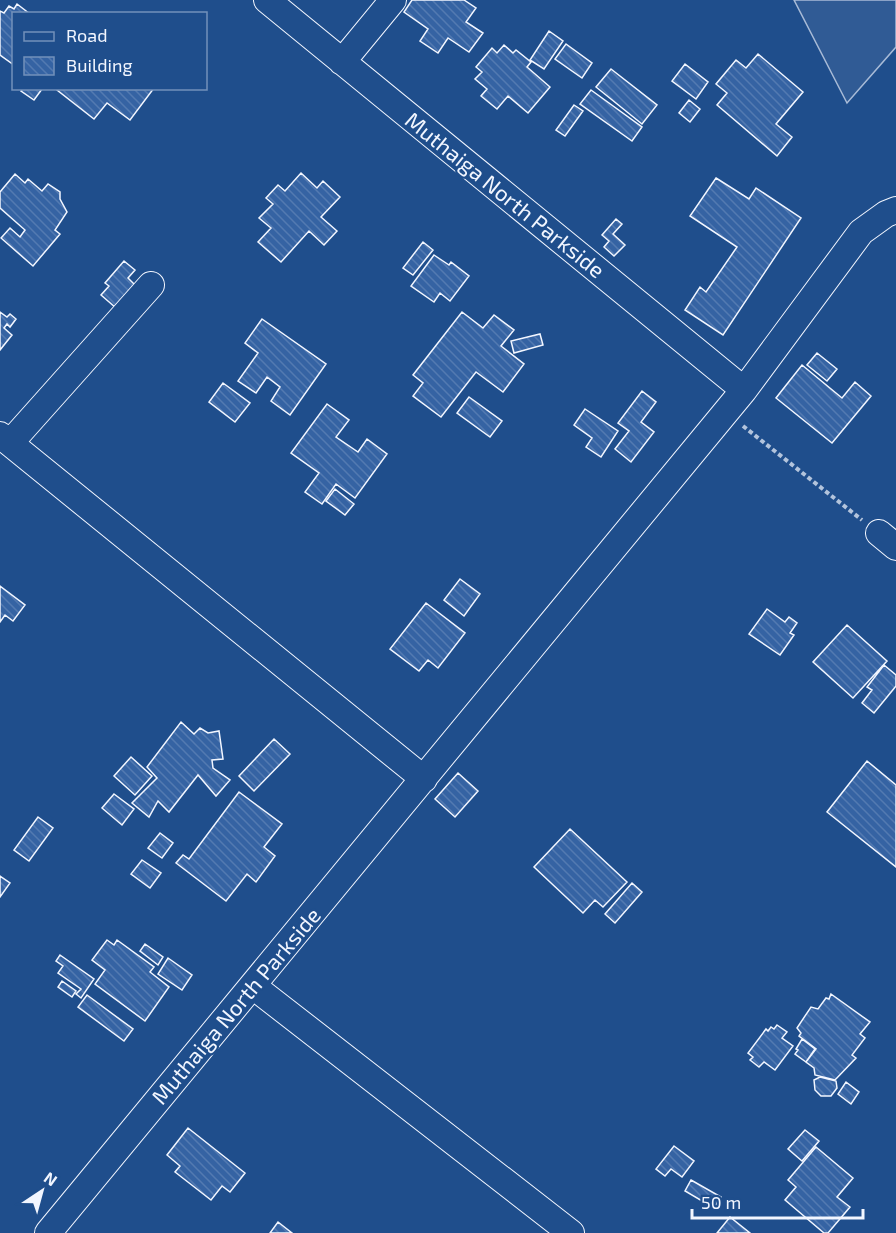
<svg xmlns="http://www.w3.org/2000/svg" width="896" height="1233" viewBox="0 0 896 1233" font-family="'Exo 2',sans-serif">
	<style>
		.built { fill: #305b95; stroke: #a8bbd7; stroke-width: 1.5 }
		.building { fill: url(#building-back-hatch); stroke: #f2f6ff; stroke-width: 1.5 }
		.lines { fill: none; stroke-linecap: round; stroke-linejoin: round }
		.minor-casing { stroke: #f2f6ff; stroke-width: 28 }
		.path { stroke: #b3c4dc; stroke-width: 4; stroke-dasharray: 4.5 3; stroke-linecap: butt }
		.minor { stroke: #1f4e8c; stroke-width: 26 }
		.labels { text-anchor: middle; stroke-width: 4.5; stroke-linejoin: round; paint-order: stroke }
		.street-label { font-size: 22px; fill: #f2f6ff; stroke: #1f4e8c }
	</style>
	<defs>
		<pattern id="building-back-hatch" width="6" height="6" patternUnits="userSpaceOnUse" patternTransform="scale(1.5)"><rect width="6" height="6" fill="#3563a3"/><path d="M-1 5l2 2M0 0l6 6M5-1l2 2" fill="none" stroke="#537ab1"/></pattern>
	</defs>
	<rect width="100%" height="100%" fill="#1f4e8c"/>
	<path class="built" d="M794,0h102v47l-49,56z"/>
	<path class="building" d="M412,0h52l12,8 -10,14 17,11 -14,19 -21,-14 -10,15 -18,-12 8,-12 -24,-17z
		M17,4l13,10h-16v51l-14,-10v-44l4,2 5,-7 5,3z
		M549,31l14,10 -19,28 -14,-9z
		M566,44l26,19 -10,15 -27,-19z
		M504,45l9,8 3,-3 15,12 -4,5 23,20 -22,26 -20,-17 -11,13 -16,-13 6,-7 -12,-10 7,-7 -6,-5 16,-19 5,5z
		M758,54l45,38 -27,32 16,13 -15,19 -60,-51 10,-12 -11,-9 20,-24 10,8z
		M685,64l23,18 -12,17 -24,-18z
		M611,69l46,36 -15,19 -46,-37z
		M23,88h18l1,1 -8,11 -13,-9z
		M58,88h96l-24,32 -23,-17 -13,16 -37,-29z
		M591,90l51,37 -10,14 -52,-37z
		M689,100l11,9 -10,13 -11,-9z
		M574,105l9,6 -18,25 -9,-6z
		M301,173l16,15 6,-7 17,16 -19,20 16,14 -13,14 -15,-14 -28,31 -23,-20 13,-14 -12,-10 14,-14 -7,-6 12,-13 7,6z
		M15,174l10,9 3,-4 14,12 6,-7 12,8v7l7,13 -12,18 5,4 -27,32 -32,-28 9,-10 10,9 5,-7 -25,-22v-16z
		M716,178l33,21 7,-11 45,30 -78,117 -38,-25 15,-23 6,5 31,-45 -47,-31z
		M616,219l6,5 -9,10 12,11 -11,11 -10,-9 5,-6 -7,-6z
		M423,242l10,8 -20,25 -10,-7z
		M434,255l15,10 2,-3 18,14 -19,25 -10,-8 -6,9 -23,-16z
		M124,261l11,9 -7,8 7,7 -19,23 -15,-13 8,-9 -4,-3z
		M0,312l7,5 3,-3 6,5 -6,8 -3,-3 -3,4 8,7 -12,15z
		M462,312l21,16 11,-13 20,15 -13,16 23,18 -21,28 -27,-20 -35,45 -28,-21 10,-13 -10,-8z
		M262,319l64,45 -36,51 -19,-14 9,-14 -13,-10 -11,16 -18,-12 20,-28 -13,-10z
		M540,334l3,11 -29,8 -3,-12z
		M817,353l20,16 -10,12 -20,-16z
		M802,365l40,33 13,-16 16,14 -39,47 -56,-45z
		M223,383l27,20 -15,19 -26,-20z
		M642,391l14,11 -15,20 13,10 -23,30 -16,-13 14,-18 -11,-8z
		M469,397l33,24 -12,16 -33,-24z
		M327,404l22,16 -13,17 22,15 9,-13 20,15 -32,44 -19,-14 -14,20 -17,-12 14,-19 -28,-20z
		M585,409l33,22 -17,26 -15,-10 6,-9 -18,-13z
		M335,489l19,15 -9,11 -19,-14z
		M460,579l20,15 -16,22 -20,-16z
		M0,586l25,19 -12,16 -8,-6 -5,7z
		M426,603l39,30 -27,35 -10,-8 -9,11 -29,-22z
		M767,609l18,13 4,-5 8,6 -7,10 4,2 -14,20 -31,-21z
		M847,625l40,36 -34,37 -40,-36z
		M884,665l12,10v11l-22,27 -12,-10 10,-13 -5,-3z
		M181,722l13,12 6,-6 8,5 11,-2 4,28 -11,1 1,8 17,12 -14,16 -18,-21 -29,37 -11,-11 -9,16 -17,-14 25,-25 -10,-11z
		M274,739l16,15 -36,37 -15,-15z
		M131,757l21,19 -17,19 -21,-19z
		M867,761l29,24v82l-69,-55z
		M458,773l20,18 -23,26 -20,-18z
		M239,792l43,32 -18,23 11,9 -19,26 -9,-8 -21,27 -50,-38 7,-8 6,4z
		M114,794l20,15 -12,16 -20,-17z
		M38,817l15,11 -24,33 -15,-11z
		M570,829l57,53 -24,25 -8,-7 -12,13 -49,-46z
		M160,833l13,10 -11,15 -14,-10z
		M142,860l19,13 -11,15 -19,-14z
		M0,876l10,7 -10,14z
		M632,883l10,9 -27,31 -10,-9z
		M107,940l7,5 3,-5 37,27 -4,5 19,15 -24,34 -50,-37 10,-14 -13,-10z
		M145,944l18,13 -5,8 -18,-14z
		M60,955l34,24 -13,19 -5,-4 5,-5 -23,-16 5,-7 -7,-5z
		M168,958l24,17 -10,15 -24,-16z
		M62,981l14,10 -4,6 -14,-10z
		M831,994l39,28 -10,12 5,4 -13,17 4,3 -21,22 -20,-5 -1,-7 -8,-6 10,-13 -17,-13 2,-3 -4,-5 14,-21 7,2 8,-11 3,1z
		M87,995l46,34 -9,12 -46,-34z
		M777,1025l10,7 -5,6 11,8 -18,24 -11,-8 -5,5 -9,-7 3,-3 -5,-4 18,-24 2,2 3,-4 3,2z
		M802,1039l13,10 -9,13 -11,-8 3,-4 -2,-1z
		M820,1077l16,4 1,7 -6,8h-10l-6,-6 -1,-10z
		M846,1082l13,10 -8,12 -13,-10z
		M188,1128l57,45 -15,19 -8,-6 -11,14 -36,-28 5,-6 -13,-11z
		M805,1130l14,11 -17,20 -14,-12z
		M674,1146l20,15 -12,16 -11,-8 -6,7 -9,-7z
		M816,1147l37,31 -16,19 13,10 -22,26h-4l-39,-33 11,-13 -8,-7z
		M691,1180l30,17 -7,11 -29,-17z
		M730,1217l20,16h-33z
		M278,1222l14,11h-22z"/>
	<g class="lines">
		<g class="minor-casing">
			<path id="minor" d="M267,0l477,390
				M342,62l51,-62
				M0,435l424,344
				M10,443l141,-158
				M879,533l17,14
				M253,986l318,247
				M48,1233l696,-843 117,-158 25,-18 10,-4"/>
		</g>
		<path class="path" d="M743,426l119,94"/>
		<use href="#minor" class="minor"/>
	</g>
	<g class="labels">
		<g class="street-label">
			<text transform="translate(505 195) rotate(39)" y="8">Muthaiga North Parkside</text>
			<text transform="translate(236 1006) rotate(-50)" y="8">Muthaiga North Parkside</text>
		</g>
	</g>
	<rect x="12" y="12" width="195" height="78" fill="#1f4e8c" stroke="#7391ba" stroke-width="1.5"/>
	<rect x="24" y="32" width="30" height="9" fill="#1f4e8c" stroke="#7391ba" stroke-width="1.5"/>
	<text x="66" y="42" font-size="18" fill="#f2f6ff">Road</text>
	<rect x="24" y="57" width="30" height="18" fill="url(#building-back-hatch)" stroke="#7391ba" stroke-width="1.5"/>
	<text x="66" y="72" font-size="18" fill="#f2f6ff">Building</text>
	<g transform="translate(42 1191) rotate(36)" stroke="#1f4e8c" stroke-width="4.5" paint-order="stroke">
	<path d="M0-4.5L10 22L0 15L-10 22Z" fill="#f2f6ff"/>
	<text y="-9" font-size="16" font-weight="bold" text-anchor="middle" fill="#f2f6ff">N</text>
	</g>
	<path d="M692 1209v9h171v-9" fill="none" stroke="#f2f6ff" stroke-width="3"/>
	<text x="701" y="1209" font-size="18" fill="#f2f6ff" stroke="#1f4e8c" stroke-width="4.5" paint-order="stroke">50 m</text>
</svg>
